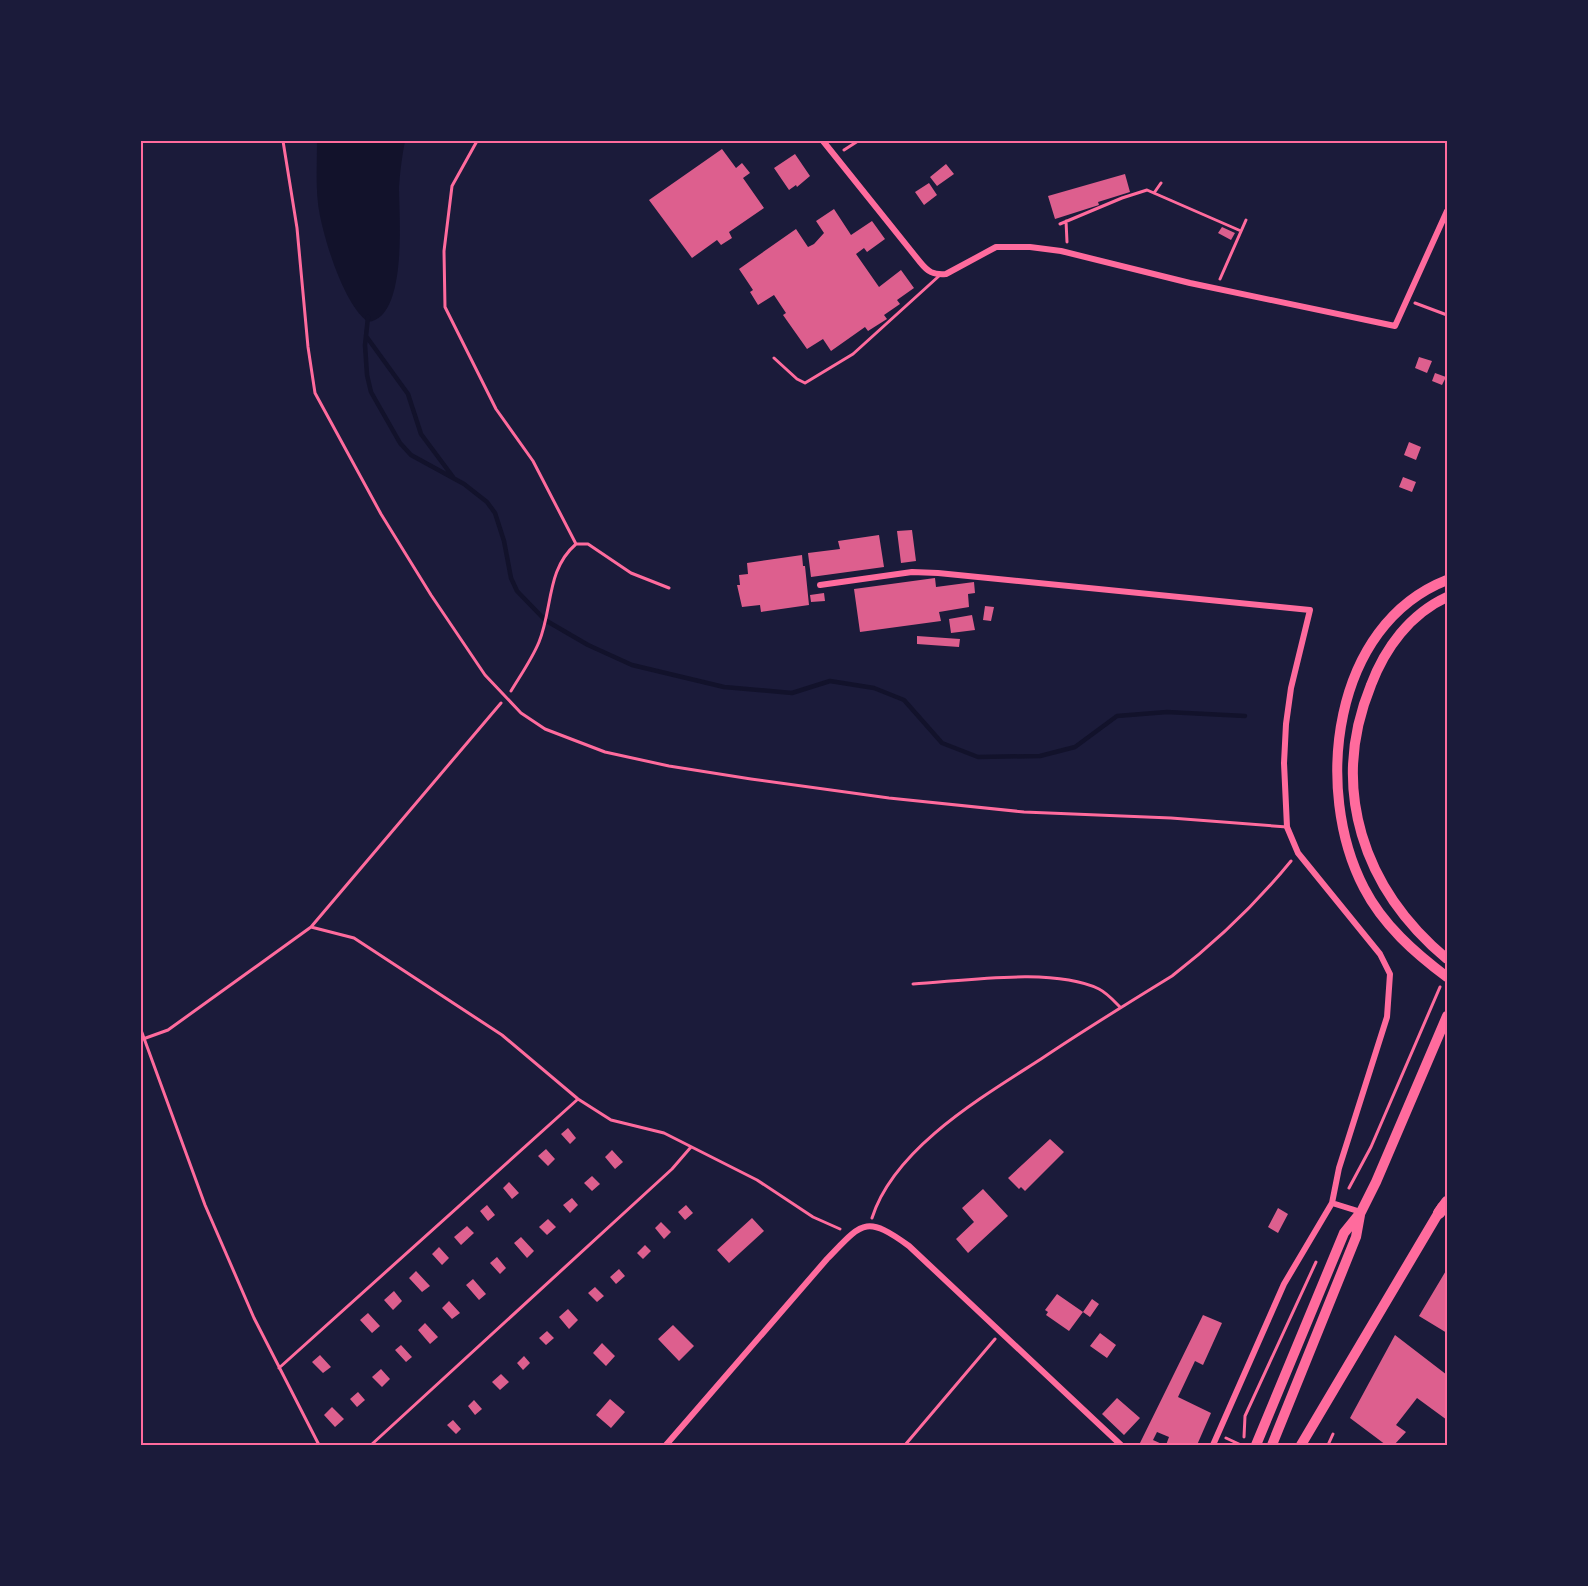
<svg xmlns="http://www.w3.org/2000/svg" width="1588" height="1586" viewBox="0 0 1588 1586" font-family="'Exo 2',sans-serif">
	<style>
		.water { fill: #12122b }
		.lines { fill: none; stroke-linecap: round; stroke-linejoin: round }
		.stream { stroke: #12122b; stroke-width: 4.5 }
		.building { fill: #dd5f8e }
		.path { stroke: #ff6b9d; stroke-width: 3 }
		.service { stroke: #ff6b9d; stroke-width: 3 }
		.minor { stroke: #ff6b9d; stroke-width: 6 }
		.primary { stroke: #ff6b9d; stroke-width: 10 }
		.motorway { stroke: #ff6b9d; stroke-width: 12 }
		.neatline { fill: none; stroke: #ff6b9d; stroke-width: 2 }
	</style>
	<rect width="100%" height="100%" fill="#1b1b3a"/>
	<path class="water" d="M317,141h88c-3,15 -5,31 -6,46 0,28 9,131 -31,135 -24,-18 -42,-77 -48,-106 -5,-24 -3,-50 -3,-75z"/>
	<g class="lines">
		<path class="stream" d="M368,317l-3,28 2,30 4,17 29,51 11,12 53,29 23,18 8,11 9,28 7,37 6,13 28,29 43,25 44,20 92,22 68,6 38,-12 44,7 30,12 38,43 36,14 62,-1 35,-9 42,-31 50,-4 78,4
			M366,336l42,58 13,40 32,43"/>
	</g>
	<path class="building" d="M722,149l14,19 6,-5 8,10 -7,5 21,30 -35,24 3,6 -11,7 -4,-5 -25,18 -43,-58z
		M795,154l15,22 -13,11 -1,-2 -7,5 -15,-22z
		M946,164l8,10 -17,12 -7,-9z
		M1125,174l5,18 -32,10 1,3 -44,14 -7,-23z
		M929,183l8,12 -13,10 -9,-13z
		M834,209l17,26 21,-14 13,18 -18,13 -3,-4 -8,6 23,33 22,-17 13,18 -17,12 3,4 -16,11 3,4 -19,12 -3,-4 -34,24 -8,-12 -16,10 -24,-34 3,-2 -12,-18 -16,10 -8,-13 3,-2 -14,-21 57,-40 12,18 6,-3 10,-11 -8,-12z
		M1222,227l13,6 -4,7 -13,-7z
		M1419,357l13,4 -5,12 -12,-5z
		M1435,373l11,4 -4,8 -10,-4z
		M1409,442l12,5 -5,13 -12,-5z
		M1403,477l13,5 -4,10 -13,-5z
		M912,530l4,31 -15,2 -4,-32z
		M879,535l5,32 -73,10 -3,-24 32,-4 -2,-8z
		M802,555l1,11h2l4,39 -48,7 -1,-7 -18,2 -5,-22h3l-1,-10 9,-1 -1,-11z
		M935,578l1,9 38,-5 1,11 -7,1 1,13 -30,5 2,9 -81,11 -6,-43z
		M824,593l1,8 -14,1 -1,-7z
		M985,606l9,1 -3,14 -8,-1z
		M972,615l3,15 -24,3 -2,-14z
		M917,636l43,3 -1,8 -42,-3z
		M568,1128l8,10 -6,6 -9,-10z
		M1050,1139l14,13 -39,39 -4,-4 -2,2 -11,-11z
		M546,1149l9,10 -7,7 -10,-10z
		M612,1150l11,12 -8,7 -10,-12z
		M592,1176l8,8 -8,7 -8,-8z
		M509,1182l10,11 -7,6 -9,-11z
		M983,1189l25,27 -40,37 -12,-14 18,-17 -12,-14z
		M572,1198l6,7 -8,8 -7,-8z
		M487,1205l8,10 -7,6 -8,-10z
		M686,1205l7,8 -8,7 -7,-8z
		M1278,1208l10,6 -10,19 -10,-6z
		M752,1218l12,13 -35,32 -12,-13z
		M548,1219l8,8 -9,8 -8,-8z
		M661,1222l10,10 -7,7 -9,-11z
		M467,1226l7,7 -13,12 -7,-8z
		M521,1237l13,14 -7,7 -13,-15z
		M645,1245l6,6 -8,8 -6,-6z
		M439,1247l10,11 -7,7 -10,-11z
		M497,1257l9,11 -6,6 -10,-11z
		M619,1269l6,7 -9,8 -6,-7z
		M1447,1269v64l-28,-17z
		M416,1271l14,15 -8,6 -13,-14z
		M473,1279l13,15 -7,6 -13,-15z
		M595,1287l9,9 -7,6 -9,-9z
		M394,1291l8,10 -9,9 -9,-10z
		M1057,1294l26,18 -14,19 -23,-16 2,-3 -3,-2z
		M1092,1299l7,5 -9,13 -7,-5z
		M449,1301l11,12 -8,6 -10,-11z
		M568,1309l10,11 -9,9 -10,-12z
		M368,1313l12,13 -8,7 -12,-13z
		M1203,1315l19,8 -19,42 -8,-4 -17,36 33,16 -14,32h-31l3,-8 -12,-5 -4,8 11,5h-25z
		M425,1323l13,14 -8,7 -12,-14z
		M673,1325l21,21 -15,15 -21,-22z
		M547,1331l7,7 -8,7 -7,-7z
		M1100,1333l16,12 -9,13 -17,-12z
		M1395,1335l52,40v45l-30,-22 -21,27 10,7 -12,13h-8l-36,-27z
		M602,1343l13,13 -9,10 -13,-13z
		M401,1345l11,12 -6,5 -11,-12z
		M320,1355l11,12 -8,6 -11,-11z
		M524,1356l6,7 -7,7 -6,-7z
		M381,1369l9,10 -8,8 -10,-10z
		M501,1374l8,8 -9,8 -8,-8z
		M358,1392l7,8 -8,7 -7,-8z
		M1117,1398l23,20 -16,17 -22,-21z
		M610,1399l15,13 -14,16 -15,-13z
		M474,1400l8,9 -7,6 -7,-9z
		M332,1407l12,12 -9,8 -11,-12z
		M453,1420l8,9 -5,5 -9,-9z"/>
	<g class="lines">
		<path class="path" d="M477,141l-25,45 -8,65 1,56 51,102 37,52 43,83
			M844,150l14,-9
			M1154,193l7,-10
			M1066,221l1,21
			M1060,224l62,-26 25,-8 94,41
			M1220,279l26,-59
			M1415,303l32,12
			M511,691c9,-15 21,-32 28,-49 14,-34 7,-72 37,-98h12l43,29 38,15
			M311,927l43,11 148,97 76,64 33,21 53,13 93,47 56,37 27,12
			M913,984c52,-3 139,-17 186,5 8,4 15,12 21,18
			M141,1030l64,175 49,113 65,127
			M143,1039l25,-9 143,-103 190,-224
			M1349,1188l22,-41 69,-160
			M872,1218c22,-70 110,-121 169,-159 43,-29 87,-56 131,-83 44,-34 84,-72 119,-115
			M279,1368l299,-269
			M1244,1437l1,-21 71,-154
			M1226,1438l15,7
			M371,1445l301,-276 19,-22
			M905,1445l90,-106
			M1328,1445l5,-11"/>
		<path class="service" d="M283,141l14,87 11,119 7,46 66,121 50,81 54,80 36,38 24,16 60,23 64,14 82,13 138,19 135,14 147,6 116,9
			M774,358l23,21 8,4 48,-29 86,-78"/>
		<path class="minor" d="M823,141l97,121c8,10 13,13 26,12l50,-27h34l31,4 129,32 205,43 52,-115
			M820,585l92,-13 26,1 372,37 -19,78 -5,36 -2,39 3,64 11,26 82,101 10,20 -3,43 -48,151 -7,35 -48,81 -71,161
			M1332,1203l29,9
			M666,1445l161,-186c35,-36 38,-45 82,-13l212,199"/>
		<path class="primary" d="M1447,580c-115,45 -134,210 -83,308 19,37 51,65 83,89
			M1447,597c-37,17 -62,51 -76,88 -42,103 -8,204 76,274
			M1256,1445l88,-212 17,-21 15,-30 71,-166
			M1272,1445l84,-208 4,-22
			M1301,1445l141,-238"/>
		<path class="motorway" d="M1439,1213l8,-11"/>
	</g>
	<rect width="1588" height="1586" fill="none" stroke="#1b1b3a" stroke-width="285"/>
	<rect x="142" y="142" width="1304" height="1302" class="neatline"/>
</svg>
